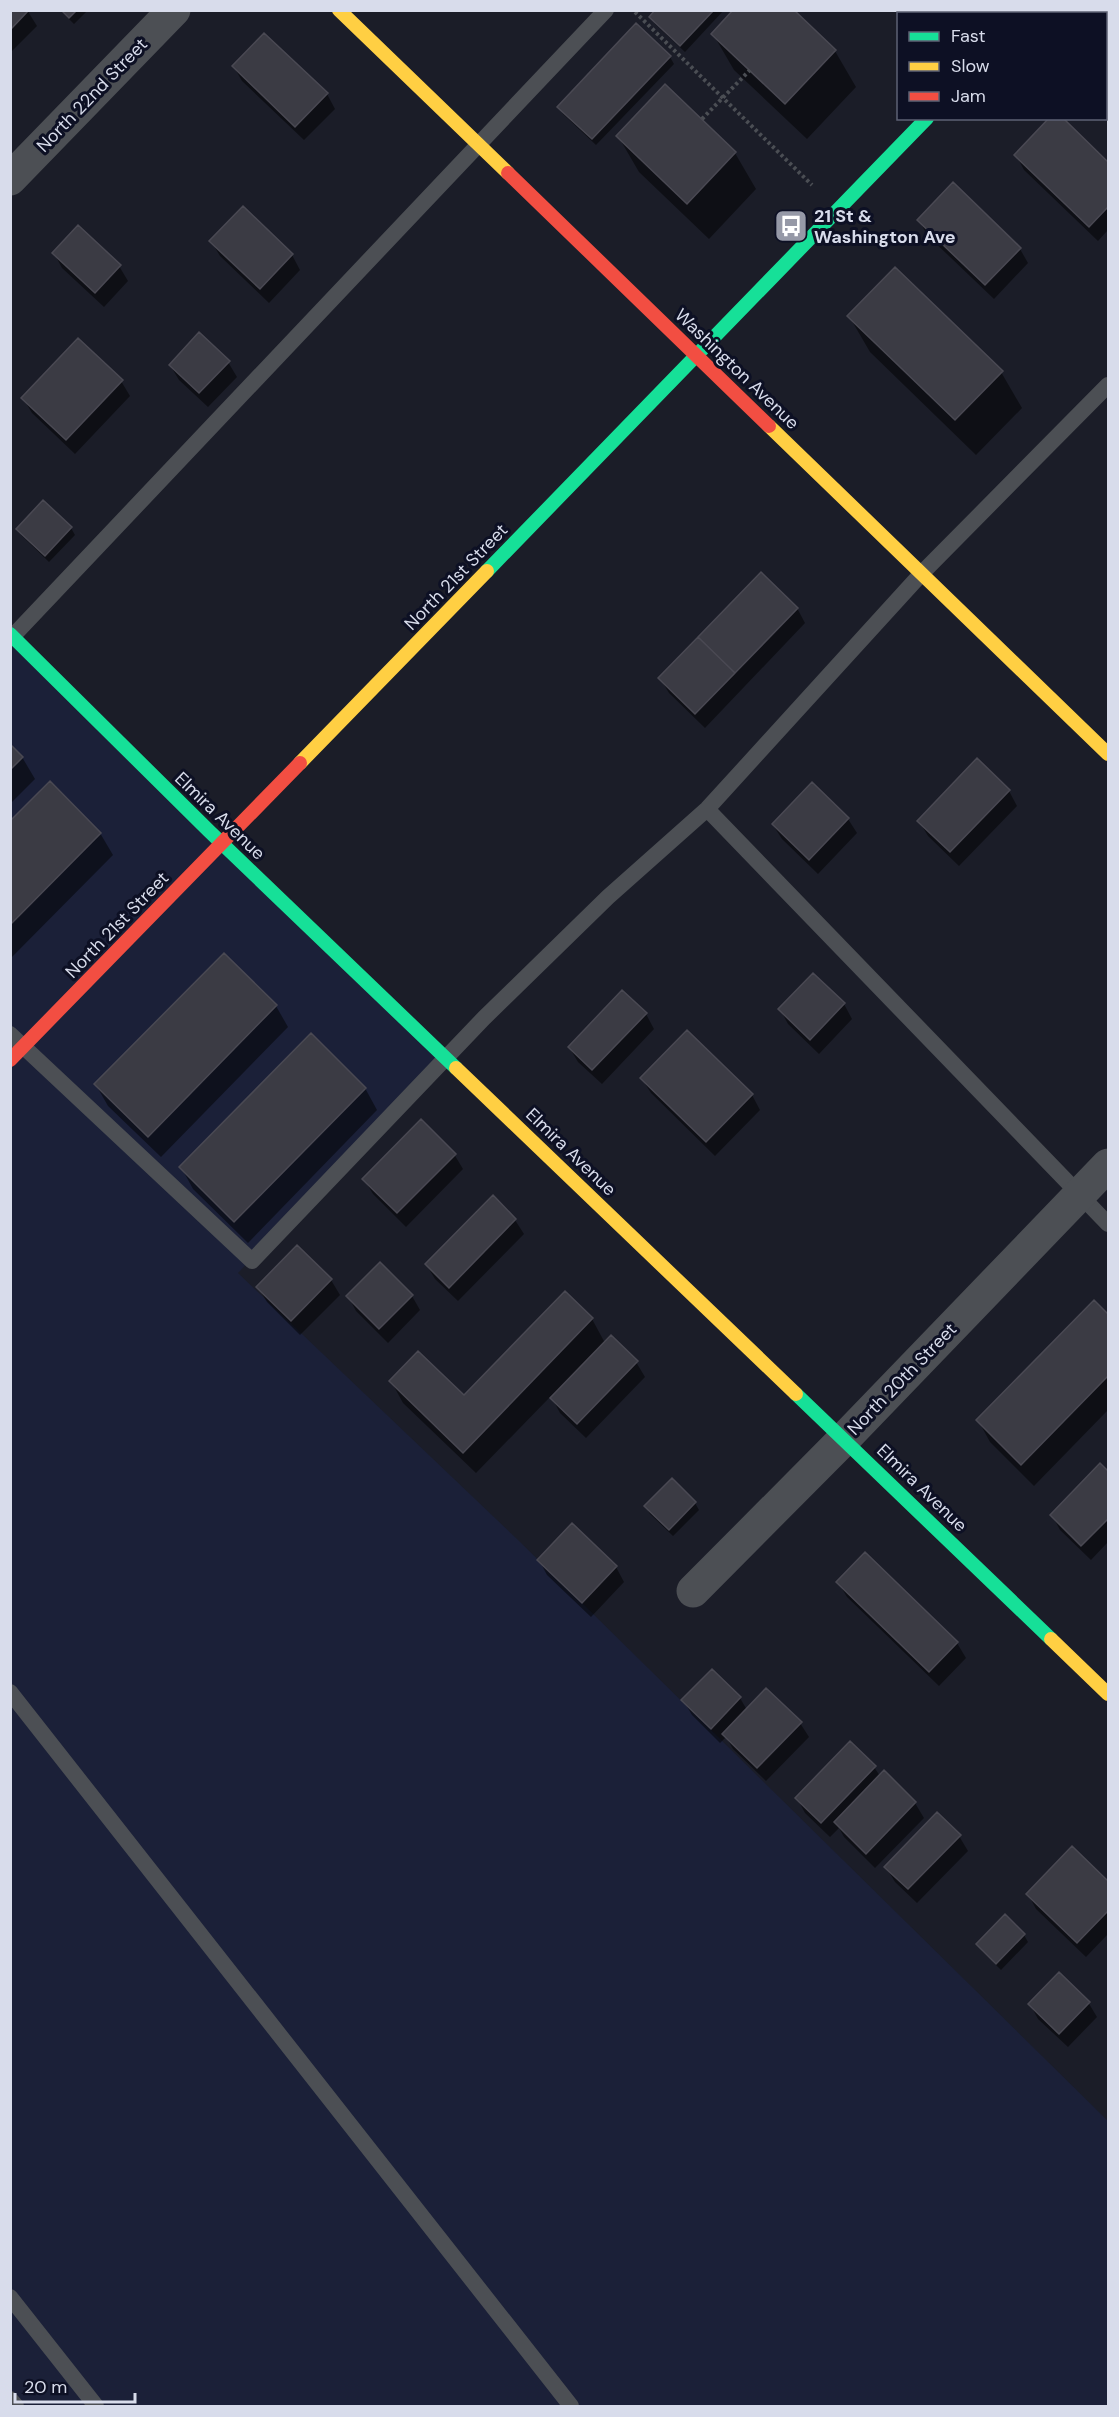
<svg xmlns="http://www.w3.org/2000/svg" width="1119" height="2417" viewBox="0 0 1119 2417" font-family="'DM Sans',sans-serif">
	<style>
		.built { fill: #1b2038 }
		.shadow { fill: #0007 }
		.building { fill: #3b3b44; stroke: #4a4953; stroke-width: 1.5 }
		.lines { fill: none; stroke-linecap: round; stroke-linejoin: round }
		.path { stroke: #4b4e54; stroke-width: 4; stroke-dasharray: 3 3; stroke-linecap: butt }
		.lane { stroke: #4c4f54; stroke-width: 16 }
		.street { stroke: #4c4f54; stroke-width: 33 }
		.fast { stroke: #16e098; stroke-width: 14 }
		.slow { stroke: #ffcf43; stroke-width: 14 }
		.jam { stroke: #f24e42; stroke-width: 14 }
		.jam-bridge { stroke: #f24e42; stroke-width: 14 }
		.labels { text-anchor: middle; stroke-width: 6; stroke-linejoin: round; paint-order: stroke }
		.street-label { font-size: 18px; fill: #d8dceb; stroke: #0d1024 }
		.poi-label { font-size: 18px; font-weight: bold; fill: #d8dceb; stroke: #0d1024; text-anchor: start }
	</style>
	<rect width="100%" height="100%" fill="#1b1d28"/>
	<path class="built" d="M10,634l437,424 -209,215 279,266 591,582v285h-1097z"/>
	<path class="shadow" d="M10,10h17l10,16 -27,27z
		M60,10h28l-14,14z
		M657,10h67l-39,42 -30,-28 -4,-7z
		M792,10l43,41 21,36 -49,52 -73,-69 -21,-36z
		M670,57l4,7 -78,81 -33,-31 -4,-7z
		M234,67l93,27 8,15 -31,31 -62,-59z
		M1061,118l47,47v65l-10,11 -74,-71 -8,-15z
		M618,136l117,17 21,36 -47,50 -70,-67z
		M919,220l101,29 8,14 -34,36 -67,-64z
		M211,241l81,14 8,15 -31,33 -49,-47z
		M54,253l65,13 9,15 -24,26 -42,-39z
		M849,316l152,56 21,36 -46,47 -106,-103z
		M228,362l9,15 -29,30 -29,-27 -9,-15z
		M121,381l9,15 -55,58 -43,-41 -9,-15z
		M71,528l4,7 -26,27 -27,-26 -5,-7z
		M797,608l8,15 -100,105 -36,-35 -9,-15z
		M10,746l12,11 13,22 -25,25z
		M1009,791l8,15 -58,60 -31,-30 -9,-15z
		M848,819l9,14 -39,41 -36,-35 -9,-14z
		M10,823l90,10 13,22 -103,104z
		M844,1004l8,15 -33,35 -31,-30 -8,-15z
		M276,1006l12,21 -127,130 -53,-51 -12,-21z
		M646,1014l8,15 -52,55 -24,-22 -9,-15z
		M642,1079l110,16 8,15 -45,46 -64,-63z
		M365,1088l12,22 -129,133 -55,-54 -12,-22z
		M454,1154l9,15 -57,58 -33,-33 -9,-15z
		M515,1220l9,14 -66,67 -23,-22 -9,-15z
		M297,1247l34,33 9,15 -40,40 -33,-33 -9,-15z
		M348,1296h64l8,14 -32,33 -32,-32z
		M1094,1302l14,14v94l-74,76 -44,-44 -12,-22z
		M592,1319l13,24 31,19 9,15 -59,61 -26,-25 -9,-17 -75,77 -73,-70 -12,-22 73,16z
		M1100,1465l8,8v69l-17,18 -31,-30 -8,-15z
		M695,1503l4,7 -26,26 -23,-22 -4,-7z
		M572,1525l44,42 8,15 -33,35 -44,-42 -8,-15z
		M865,1554l92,89 9,15 -27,28 -92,-89 -9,-15z
		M712,1671l28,27 7,12 53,13 9,14 -43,44 -33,-32 -7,-12 -6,6 -28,-28 -9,-15z
		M874,1767l6,9 35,27 9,15 -49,50 -31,-31 -5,-9 -9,9 -25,-24 -8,-15z
		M959,1836l9,15 -51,52 -22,-21 -9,-15z
		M1072,1848l36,35v51l-22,23 -50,-48 -8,-15z
		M1024,1935l4,7 -27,28 -19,-19 -4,-7z
		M1088,2002l9,15 -29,30 -30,-28 -8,-15z"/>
	<path class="building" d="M10,10h19l-19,20z
		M61,10h16l-8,8z
		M655,10h59l-34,36 -31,-29z
		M733,10h61l42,40 -51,54 -74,-70z
		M636,23l35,33 -79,83 -35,-32z
		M264,33l64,60 -33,34 -63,-61z
		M665,84l71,68 -49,52 -71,-68z
		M1049,118h14l45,44v45l-19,20 -75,-72z
		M953,182l68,66 -36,37 -68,-65z
		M243,206l50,48 -33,35 -51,-48z
		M78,225l43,40 -26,28 -43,-40z
		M895,267l108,104 -48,49 -108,-104z
		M199,332l31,29 -31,32 -30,-28z
		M78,338l45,42 -57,60 -45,-42z
		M43,500l29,27 -27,29 -29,-27z
		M761,572l37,36 -63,65 -37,-36z
		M698,637l37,36 -40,41 -37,-36z
		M10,744l13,13 -13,13z
		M977,758l33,32 -60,62 -33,-31z
		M50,781l51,52 -91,92v-104z
		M812,782l37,36 -40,42 -37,-36z
		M224,953l53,52 -129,132 -54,-53z
		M813,973l32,30 -35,37 -32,-31z
		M622,990l25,23 -55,57 -24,-23z
		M687,1030l66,64 -47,48 -66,-64z
		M311,1033l55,55 -132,134 -55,-55z
		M421,1119l35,35 -59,59 -35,-34z
		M493,1195l23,24 -67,69 -24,-24z
		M297,1245l35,34 -41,42 -35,-34z
		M380,1262l33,33 -34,34 -33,-33z
		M565,1291l28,27 -130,135 -74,-72 29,-30 46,44z
		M1094,1300l14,14v62l-87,89 -45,-45z
		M611,1335l27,26 -61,63 -27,-26z
		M1100,1463l8,8v48l-27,27 -31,-31z
		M672,1478l24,24 -27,28 -25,-24z
		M572,1523l45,43 -35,37 -45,-43z
		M865,1552l93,90 -29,30 -93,-90z
		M712,1669l29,28 -30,32 -30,-29z
		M766,1688l36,34 -45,46 -35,-34z
		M850,1741l26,25 -55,57 -26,-25z
		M884,1770l32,32 -50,52 -32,-32z
		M937,1812l24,23 -53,54 -24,-22z
		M1072,1846l36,35v30l-31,32 -51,-49z
		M1005,1914l20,20 -29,30 -20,-20z
		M1059,1972l31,30 -31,32 -31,-30z"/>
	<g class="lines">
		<path class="path" d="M635,12l177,173
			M702,119l48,-49"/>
		<path class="lane" d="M13,636l593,-626
			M707,809l401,415
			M10,1034l242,227 232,-243 124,-121 99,-88 215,-236 186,-188
			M10,1692l561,714
			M10,2297l86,109
			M10,2399l6,7"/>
		<path class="street" d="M10,179l164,-169
			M693,1591l151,-152 264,-274"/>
		<path class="fast" d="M1029,14l3,-4
			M487,571l440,-453
			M10,634l199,197 247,237
			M796,1394l255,245"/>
		<path class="slow" d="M339,10l169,163
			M769,426l339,328
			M300,763l187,-192
			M456,1068l340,326
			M1051,1639l57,55"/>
		<path class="jam" d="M508,173l261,253"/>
		<path class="jam-bridge" d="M10,1060l290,-297"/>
	</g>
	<defs>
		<g id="bus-square" transform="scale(1.725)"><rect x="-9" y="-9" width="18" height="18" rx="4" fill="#9699a7" stroke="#0d1024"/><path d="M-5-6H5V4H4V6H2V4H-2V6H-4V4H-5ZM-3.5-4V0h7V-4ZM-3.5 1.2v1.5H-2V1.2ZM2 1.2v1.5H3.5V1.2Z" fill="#fff"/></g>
	</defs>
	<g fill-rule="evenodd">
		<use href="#bus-square" x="791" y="226"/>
	</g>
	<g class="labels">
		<g class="street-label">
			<text transform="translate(92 95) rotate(-46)" y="6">North 22nd Street</text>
			<text transform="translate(737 369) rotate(44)" y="6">Washington Avenue</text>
			<text transform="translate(456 577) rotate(-46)" y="6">North 21st Street</text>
			<text transform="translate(220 816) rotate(44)" y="6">Elmira Avenue</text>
			<text transform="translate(117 925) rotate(-46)" y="6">North 21st Street</text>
			<text transform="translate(571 1152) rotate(44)" y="6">Elmira Avenue</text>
			<text transform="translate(902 1379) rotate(-46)" y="6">North 20th Street</text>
			<text transform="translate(922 1488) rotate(44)" y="6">Elmira Avenue</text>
		</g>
		<g class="poi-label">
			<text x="814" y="222">21 St &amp;<tspan x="814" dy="21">Washington Ave</tspan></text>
		</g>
	</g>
	<rect width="1119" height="2417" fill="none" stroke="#d8dceb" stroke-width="24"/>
	<rect x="897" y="12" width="210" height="108" fill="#0d1024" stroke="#5e6274" stroke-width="1.5"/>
	<rect x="909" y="32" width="30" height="9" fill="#16e098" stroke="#5e6274" stroke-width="1.5"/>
	<text x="951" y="42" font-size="18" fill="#d8dceb">Fast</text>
	<rect x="909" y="62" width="30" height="9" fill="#ffcf43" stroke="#5e6274" stroke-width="1.5"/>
	<text x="951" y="72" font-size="18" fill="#d8dceb">Slow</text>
	<rect x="909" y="92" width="30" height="9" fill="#f24e42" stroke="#5e6274" stroke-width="1.5"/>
	<text x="951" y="102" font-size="18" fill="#d8dceb">Jam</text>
	<path d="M15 2393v9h120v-9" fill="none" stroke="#d8dceb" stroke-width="3"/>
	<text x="24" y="2393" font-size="18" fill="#d8dceb" stroke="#0d1024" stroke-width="4.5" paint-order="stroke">20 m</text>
</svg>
